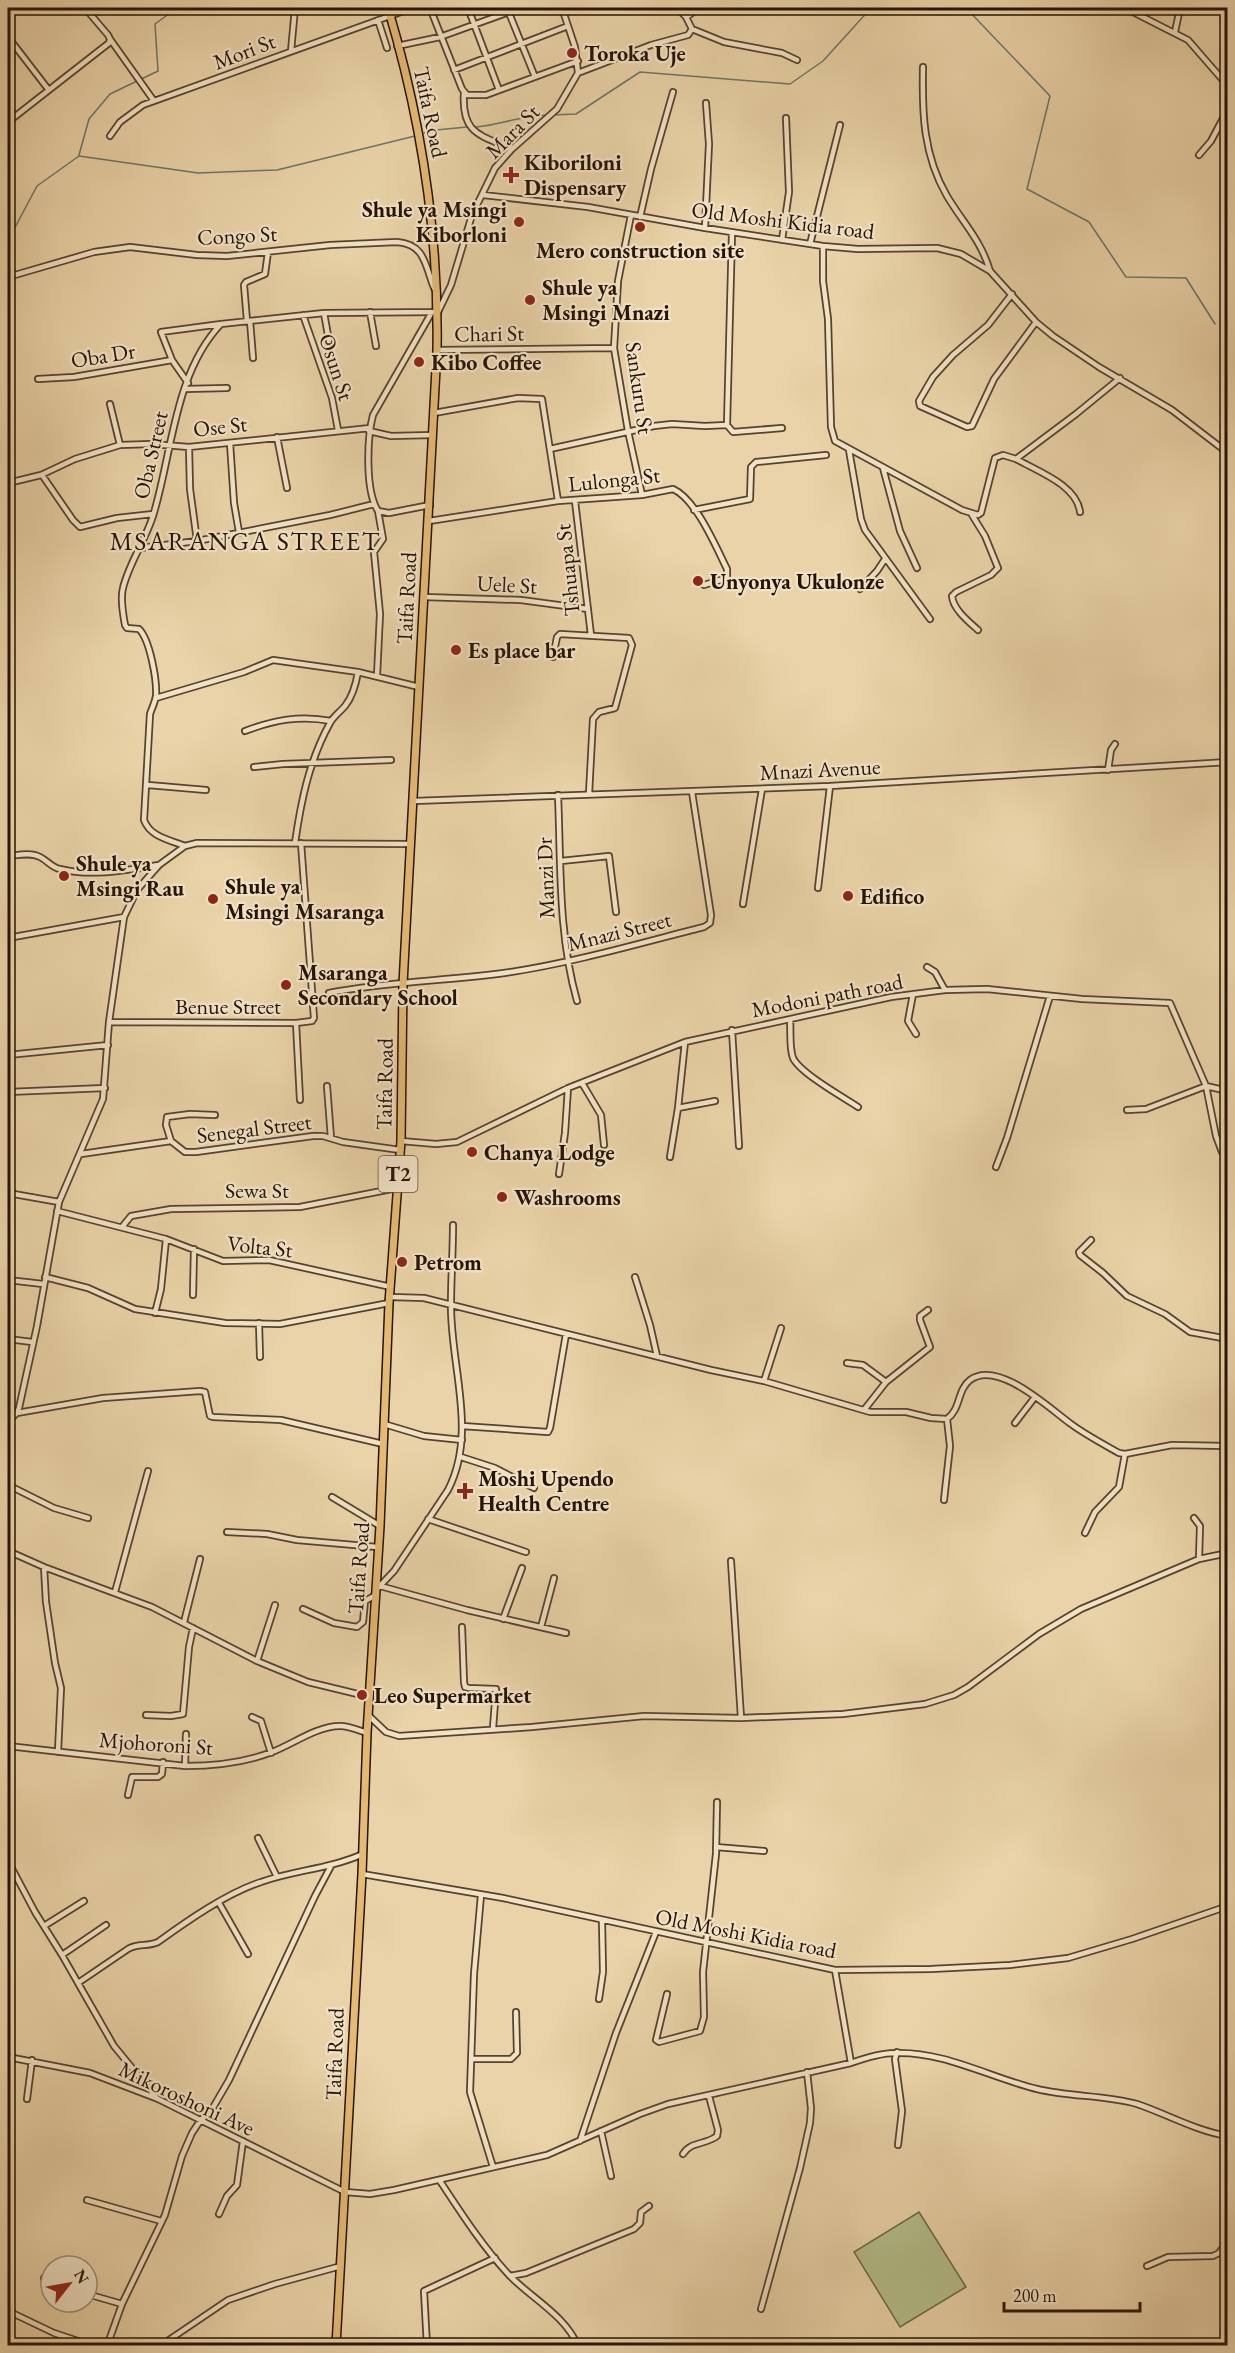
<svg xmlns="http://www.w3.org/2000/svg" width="1235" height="2353" viewBox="0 0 1235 2353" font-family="'EB Garamond',serif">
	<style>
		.green { fill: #b4bd8a; stroke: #6c6847; stroke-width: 1.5 }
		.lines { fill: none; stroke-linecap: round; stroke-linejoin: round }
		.stream { stroke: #6b756c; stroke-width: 1.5 }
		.minor-casing { stroke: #56432d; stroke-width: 8 }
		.highway-casing { stroke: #251304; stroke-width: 10 }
		.minor { stroke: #f1e2c6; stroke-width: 4.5 }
		.highway { stroke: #e5ba74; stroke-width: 7 }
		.poi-dot { fill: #8f2418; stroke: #f1e2c6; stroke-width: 2 }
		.labels { text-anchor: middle; stroke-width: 4.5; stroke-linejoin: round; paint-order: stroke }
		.shield { fill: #f1e2c6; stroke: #62513e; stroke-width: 1.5 }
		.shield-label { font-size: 21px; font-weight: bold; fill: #251304 }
		.street-label { font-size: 22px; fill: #251304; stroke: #f1e2c6 }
		.poi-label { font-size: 22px; font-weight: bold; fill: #251304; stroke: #f1e2c6; text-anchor: start }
		.quarter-label { font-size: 26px; letter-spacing: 1.5px; fill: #251304; stroke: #f1e2c6 }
	</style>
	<rect width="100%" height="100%" fill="#ead3a8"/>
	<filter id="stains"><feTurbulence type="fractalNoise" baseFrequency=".00333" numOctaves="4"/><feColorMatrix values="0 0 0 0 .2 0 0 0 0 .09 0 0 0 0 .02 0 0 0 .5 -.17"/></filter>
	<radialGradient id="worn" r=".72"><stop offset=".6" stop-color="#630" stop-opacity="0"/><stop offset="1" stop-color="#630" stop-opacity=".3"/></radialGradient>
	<path class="green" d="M919,2212l47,75 -66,40 -46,-75z"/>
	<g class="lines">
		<path class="stream" d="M966,8l84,88 -23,93 62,33 37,55 60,1 29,46
			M552,115l24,-1 64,-42 150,12 33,-23 48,-53
			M476,127c24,-2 47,-12 72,-12
			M424,133l12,-3 31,-3
			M79,155l10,-36 21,-25 48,-23 -3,-47 22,-16
			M8,235l4,-2 25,-47 42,-30 119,17 79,-3 138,-34"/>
		<g class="minor-casing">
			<path id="minor" d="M430,8l32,81 5,6h19l92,-34
				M468,8l31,82
				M507,8l28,69
				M1125,8l63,32 40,46
				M686,17l14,-9
				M378,20l9,28
				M692,29l32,13 58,11 15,7
				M1175,32l5,-24
				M8,37l40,52
				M110,39l44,62
				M397,46l43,-9 80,-29
				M291,51l4,-43
				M923,67c-1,45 0,88 24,129 16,27 34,44 43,75
				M454,70l114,-44
				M578,73l73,-28 37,-10 4,-6 -6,-12 -9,-9
				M464,92c-3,42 16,43 48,57
				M8,122l101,-79 1,-4 -2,-4 -23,-27
				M110,136l10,-14 23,-17 269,-97
				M1199,155l12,-14 17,-32
				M483,195l105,12 117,21 118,18 35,3 79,-1 24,6 29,17 46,51 17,14 46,31 73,43 56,43
				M631,215l-13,66 -4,67 14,83 14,64
				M640,217l11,-48 22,-77
				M705,228l4,-84 -3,-41
				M732,233l-5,192 6,7 49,-4
				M782,240l7,-48 -3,-74
				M810,244l30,-119
				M823,246v35l5,38 3,108 4,14 127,69 16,5 3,-2 14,-55 8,-3 13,4 60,-45 44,-36
				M8,277l86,-25 36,-5 67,8 30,1 103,-11 67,-3c28,2 28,23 37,46
				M1012,294l-24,31 -35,30 -20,22 -14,24 1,5 47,21 5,-1 22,-47 42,-57
				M370,312l6,34
				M324,313l5,28
				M303,315l29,83 6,32
				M247,321l-3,-36 2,-3 19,-8 3,-22
				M250,321l3,37
				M437,350l177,-2
				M38,379l36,-2 98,-17
				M188,383l-16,-23 -11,-28 60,-8
				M185,389l42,-1
				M110,404l10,41
				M434,413l84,-15 24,1 16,102
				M369,431l22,5 42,-1
				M277,437l10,51
				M230,443l4,60 5,29
				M189,447l1,42 7,52
				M550,449l104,-23 18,-2 33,2 22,-1
				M849,450l12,69 4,11 65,89
				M1016,459c21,12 61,26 64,53
				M883,468l17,63 17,37
				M42,475l31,45 7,7 37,-9 36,-4
				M8,483l33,-8 34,-16 45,-14 31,-1 38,3 181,-19
				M575,501l16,134
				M430,505l-41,8 -11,-2c-13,-20 -11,-73 -5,-96l59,-103
				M694,510l56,-11 1,-32 5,-5 70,-7
				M972,515l13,21 13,32 -7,7 -35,17 -4,4c1,13 16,25 26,34
				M429,521l129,-20 84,-6 31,-6c23,10 43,58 54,80v9l-23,7
				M140,548l57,-7 133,-26 44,-11
				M860,589l17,-18 8,-12
				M424,597l97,3 67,9
				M553,657l4,-20 3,-3 69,4 3,7 -17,63 -16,4 -6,7 -4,75
				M377,676l3,-62 -6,-62 9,-13 -5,-28
				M156,698l88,-26 29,-12 85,12 61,15
				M245,731c29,-11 55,-16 86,-10
				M254,767l29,-3 108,-4
				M1108,770l3,-20 4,-6
				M148,785l58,5
				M558,795c3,69 0,139 19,206
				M414,801l416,-15 398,-24
				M295,843c6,-42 14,-82 35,-120 3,-6 10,-11 15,-17 8,-10 11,-22 13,-34
				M185,846c-15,-6 -35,-9 -41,-26l6,-106c2,-6 5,-12 6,-18 1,-16 -6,-56 -17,-67l-12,-1 -2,-3c-2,-11 -5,-26 -2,-37 6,-25 22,-47 30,-72 19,-61 21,-143 68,-192l103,-11 114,-1 13,-27 21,-70 23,-47 17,-19 45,-40 21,-36 -3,-26 -13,-39
				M8,856c10,-1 23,-4 32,1 8,4 12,11 20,12 32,8 67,1 99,-4
				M561,861l48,-5 7,56
				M818,888l12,-102
				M743,904l19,-115
				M8,938l116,-21
				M927,967l8,5 10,18
				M329,993c60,-12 121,-12 182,-21 65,-10 129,-29 193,-45l6,-4 1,-8 -19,-123
				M913,994l-5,27 8,13
				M790,1020c1,11 -1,27 3,38 7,15 50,39 65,49
				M109,1022l187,1 16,-2 2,-3 -13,-175
				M296,1023l4,77
				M732,1030l7,116
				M8,1055l100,-10
				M582,1083l19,32 3,30
				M327,1086l4,52
				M8,1092l97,-4
				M678,1108l37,-7
				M1127,1110l19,-1 60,-23 10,50 6,16
				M171,1141l-5,-16 1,-8 23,-3 25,1
				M401,1141l35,3 21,-2 111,-54 117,-46 206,-45 54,-7 42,-1 95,10 88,4 36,83 22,5
				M81,1154l90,-13 14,11h11l117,-16h10l20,6 57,8
				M670,1157l8,-49 7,-66
				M996,1167l11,-29 43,-142
				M559,1174l6,-41 3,-45
				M8,1193l51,9
				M57,1211l109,28 57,22 46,-1 122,27
				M122,1227l9,-11 40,-7 129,-2 97,-19
				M1091,1240l-12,12 1,3 23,18 24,23 38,18 25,18 38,7
				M45,1277l43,11 47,21 90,14 55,1 109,-21
				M635,1277l15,48 7,31
				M8,1280l35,4
				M193,1295l1,-46
				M391,1297l33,1 287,72 53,11 106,31h36l25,6 16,1c14,-10 10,-29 23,-39 28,-21 80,29 101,44 15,11 32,20 48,29l6,1 47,-9 56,1
				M155,1313l6,-24 5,-50
				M259,1323l1,34
				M8,1339l24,3
				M847,1363l16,2 23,17
				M764,1381l17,-53
				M864,1410l22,-28 44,-35 -10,-27v-4l8,-6
				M17,1413l86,-15 97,-7 5,1 5,24 3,1 68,3 102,24
				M8,1421l9,-8 2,-5 18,-82 22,-124 44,-103 6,-77 15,-105 13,-27 22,-25 26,-19 12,-3 214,1
				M1015,1423l20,-26
				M384,1424l40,12 38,4
				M462,1426l86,6 2,-4 16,-94
				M461,1457l34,11 39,20
				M8,1485l46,23 34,10
				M332,1497l48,29
				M944,1500l6,-54 -3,-27
				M1194,1518l6,8 -1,33
				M428,1519l98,33
				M227,1532l40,2 30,6 80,7
				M1085,1533l10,-21 24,-25 6,-33
				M8,1551l36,16 108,40 105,54 51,21 62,15
				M731,1561l10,157
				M44,1567l2,35 9,61 6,25 -3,64
				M380,1586l87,24 99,23
				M377,1589l17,-18 54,-81c30,-58 2,-125 3,-186 0,-26 2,-53 2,-79
				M115,1592l33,-121
				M303,1609l31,14 23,4 6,-5 2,-21 9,-5
				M503,1619l19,-51
				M184,1622l16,-63
				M462,1627l2,55 1,5 4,1 27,1 -3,39
				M541,1627l13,-49
				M257,1661l18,-56
				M146,1715l25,1 12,-2 6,-67 4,-19
				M368,1715l18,17 13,4 133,-9 112,-11 97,2 102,-4 82,-10 29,-9 14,-8 71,-53 42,-25 118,-50 29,-6
				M252,1717l9,4 10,32
				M8,1746l177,20c29,0 59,-3 87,-14 21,-8 45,-26 68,-26 9,0 18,4 27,7
				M185,1766l1,-32
				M128,1795l4,-18h26l4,-3 1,-12
				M258,1838l19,39
				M716,1847l48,4
				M8,1861l27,51 27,43 52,91 42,51
				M362,1874l141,24 332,72 96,-1 79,-4 58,-7 64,-19 96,-33
				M481,1895l-7,79 -4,118 23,75
				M219,1903l29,51
				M44,1926l40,-25
				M62,1955l44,-30
				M835,1970l16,93
				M78,1983l50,-34c10,-6 19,-2 30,-7 29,-21 69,-49 103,-60 34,-12 68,-13 102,-28
				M667,1994l-11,46 3,2 41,-11 4,-14 -1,-45 13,-118 1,-52
				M599,1999l4,-27 -1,-51
				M897,2052l-2,7 7,52 -4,34
				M8,2057l82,16 68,26 187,93 25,2 24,-4 153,-35 93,-41 28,-10 183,-41c14,-5 29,-10 44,-10 49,-2 96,25 142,36 33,8 68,6 100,15 30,10 59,27 91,32
				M471,2059h40l6,-6 -1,-41
				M27,2099l5,-39
				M601,2131l10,45
				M580,2141l36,-108 40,-101
				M683,2154c8,-13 23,-9 34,-18l1,-6 -9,-34
				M440,2181c21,32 43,66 69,94 22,23 56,40 69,71
				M87,2200l74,21
				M219,2214l8,-18 10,-11 6,-44
				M1147,2266l21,-9 45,-1 6,-3 9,-12
				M510,2276l16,-3 108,-44 6,-6 1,-11 8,-6
				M44,2278l7,3
				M87,2294l35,10
				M761,2309l39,-141 10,-45 1,-15 -4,-36
				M8,2311l46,22 39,13
				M107,2346l15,-42 43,-89 17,-59 10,-23 8,-12 11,-10 18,-31 86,-184 16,-30
				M160,2346l68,-46 47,-16 66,-18
				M427,2346l-3,-55 71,-33"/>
		</g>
		<g class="highway-casing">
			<path id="highway" d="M336,2346l26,-472 5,-141 13,-207 9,-223 12,-162 2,-157 34,-634c2,-116 -16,-231 -49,-342"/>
		</g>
		<use href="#minor" class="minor"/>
		<use href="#highway" class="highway"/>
	</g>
	<g class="poi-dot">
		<circle cx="572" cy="53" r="6"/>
		<path d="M508 166h6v6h6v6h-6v6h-6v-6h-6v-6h6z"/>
		<circle cx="519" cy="222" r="6"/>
		<circle cx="640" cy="227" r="6"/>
		<circle cx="530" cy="300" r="6"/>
		<circle cx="419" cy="362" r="6"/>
		<circle cx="698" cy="581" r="6"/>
		<circle cx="456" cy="650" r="6"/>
		<circle cx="64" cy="876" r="6"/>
		<circle cx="848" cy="896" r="6"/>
		<circle cx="213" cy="899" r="6"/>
		<circle cx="286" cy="985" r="6"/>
		<circle cx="472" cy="1152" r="6"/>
		<circle cx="502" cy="1197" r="6"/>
		<circle cx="402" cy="1262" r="6"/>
		<path d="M462 1482h6v6h6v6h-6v6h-6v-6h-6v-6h6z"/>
		<circle cx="362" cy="1695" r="6"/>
	</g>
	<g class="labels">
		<rect class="shield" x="378.5" y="1156" width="39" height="36" rx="4.5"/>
		<g class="shield-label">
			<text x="398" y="1181">T2</text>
		</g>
		<g class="street-label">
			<text transform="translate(244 51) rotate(-21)" y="8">Mori St</text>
			<text transform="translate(431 112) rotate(78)" y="8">Taifa Road</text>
			<text transform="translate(512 131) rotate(-45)" y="8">Mara St</text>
			<text transform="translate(783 220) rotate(7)" y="8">Old Moshi Kidia road</text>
			<text transform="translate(237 235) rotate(-3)" y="8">Congo St</text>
			<text transform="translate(489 333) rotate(-1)" y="8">Chari St</text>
			<text transform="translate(103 355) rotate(-9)" y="8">Oba Dr</text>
			<text transform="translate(337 367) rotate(72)" y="8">Osun St</text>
			<text transform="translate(640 388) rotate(82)" y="8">Sankuru St</text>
			<text transform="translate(220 426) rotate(-6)" y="8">Ose St</text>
			<text transform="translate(150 455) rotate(-77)" y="8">Oba Street</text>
			<text transform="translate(614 479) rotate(-6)" y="8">Lulonga St</text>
			<text transform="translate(567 570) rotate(-96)" y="8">Tshuapa St</text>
			<text transform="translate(507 584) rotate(3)" y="8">Uele St</text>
			<text transform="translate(406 598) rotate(-87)" y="8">Taifa Road</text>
			<text transform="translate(820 769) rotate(-3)" y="8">Mnazi Avenue</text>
			<text transform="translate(545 878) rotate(-92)" y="8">Manzi Dr</text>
			<text transform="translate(619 931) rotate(-14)" y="8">Mnazi Street</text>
			<text transform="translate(827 995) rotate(-11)" y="8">Modoni path road</text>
			<text x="228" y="1014">Benue Street</text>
			<text transform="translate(384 1084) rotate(-89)" y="8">Taifa Road</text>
			<text transform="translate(254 1128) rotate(-7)" y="8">Senegal Street</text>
			<text x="257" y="1198">Sewa St</text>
			<text transform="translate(260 1246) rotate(6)" y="8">Volta St</text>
			<text transform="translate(358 1568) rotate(-86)" y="8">Taifa Road</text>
			<text transform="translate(156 1743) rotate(4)" y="8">Mjohoroni St</text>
			<text transform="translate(746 1933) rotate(11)" y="8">Old Moshi Kidia road</text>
			<text transform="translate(334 2054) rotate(-88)" y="8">Taifa Road</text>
			<text transform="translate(187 2098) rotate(25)" y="8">Mikoroshoni Ave</text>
		</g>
		<g class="poi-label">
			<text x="584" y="61">Toroka Uje</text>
			<text x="524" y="170">Kiboriloni<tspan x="524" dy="25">Dispensary</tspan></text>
			<text x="507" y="217" text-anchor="end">Shule ya Msingi<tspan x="507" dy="25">Kiborloni</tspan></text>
			<text x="640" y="258" text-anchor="middle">Mero construction site</text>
			<text x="542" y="295">Shule ya<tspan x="542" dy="25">Msingi Mnazi</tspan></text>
			<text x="431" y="370">Kibo Coffee</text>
			<text x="710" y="589">Unyonya Ukulonze</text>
			<text x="468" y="658">Es place bar</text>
			<text x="76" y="871">Shule ya<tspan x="76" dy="25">Msingi Rau</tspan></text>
			<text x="225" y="894">Shule ya<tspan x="225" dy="25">Msingi Msaranga</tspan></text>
			<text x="860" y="904">Edifico</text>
			<text x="298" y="980">Msaranga<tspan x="298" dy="25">Secondary School</tspan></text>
			<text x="484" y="1160">Chanya Lodge</text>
			<text x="514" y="1205">Washrooms</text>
			<text x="414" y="1270">Petrom</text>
			<text x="478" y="1486">Moshi Upendo<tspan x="478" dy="25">Health Centre</tspan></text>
			<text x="374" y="1703">Leo Supermarket</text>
		</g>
		<g class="quarter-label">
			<text x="245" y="550">MSARANGA STREET</text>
		</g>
	</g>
	<rect width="1235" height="2353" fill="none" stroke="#ead3a8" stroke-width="30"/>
	<rect x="9" y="9" width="1217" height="2335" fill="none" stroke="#251304" stroke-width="3"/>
	<rect x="15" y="15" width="1205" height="2323" fill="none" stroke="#251304" stroke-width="1.5"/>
	<g transform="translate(69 2284) rotate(59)"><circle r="28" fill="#f1e2c6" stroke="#9f8f78" stroke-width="1.5"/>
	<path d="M0-4.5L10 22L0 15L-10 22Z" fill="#8f2418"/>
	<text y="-9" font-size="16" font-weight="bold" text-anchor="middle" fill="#251304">N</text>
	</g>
	<path d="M1004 2302v9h136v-9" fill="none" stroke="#251304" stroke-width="3"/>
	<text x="1013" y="2302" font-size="18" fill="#251304" stroke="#f1e2c6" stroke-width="4.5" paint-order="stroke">200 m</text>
	<rect width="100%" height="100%" filter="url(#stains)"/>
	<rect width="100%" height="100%" fill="url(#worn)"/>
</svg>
